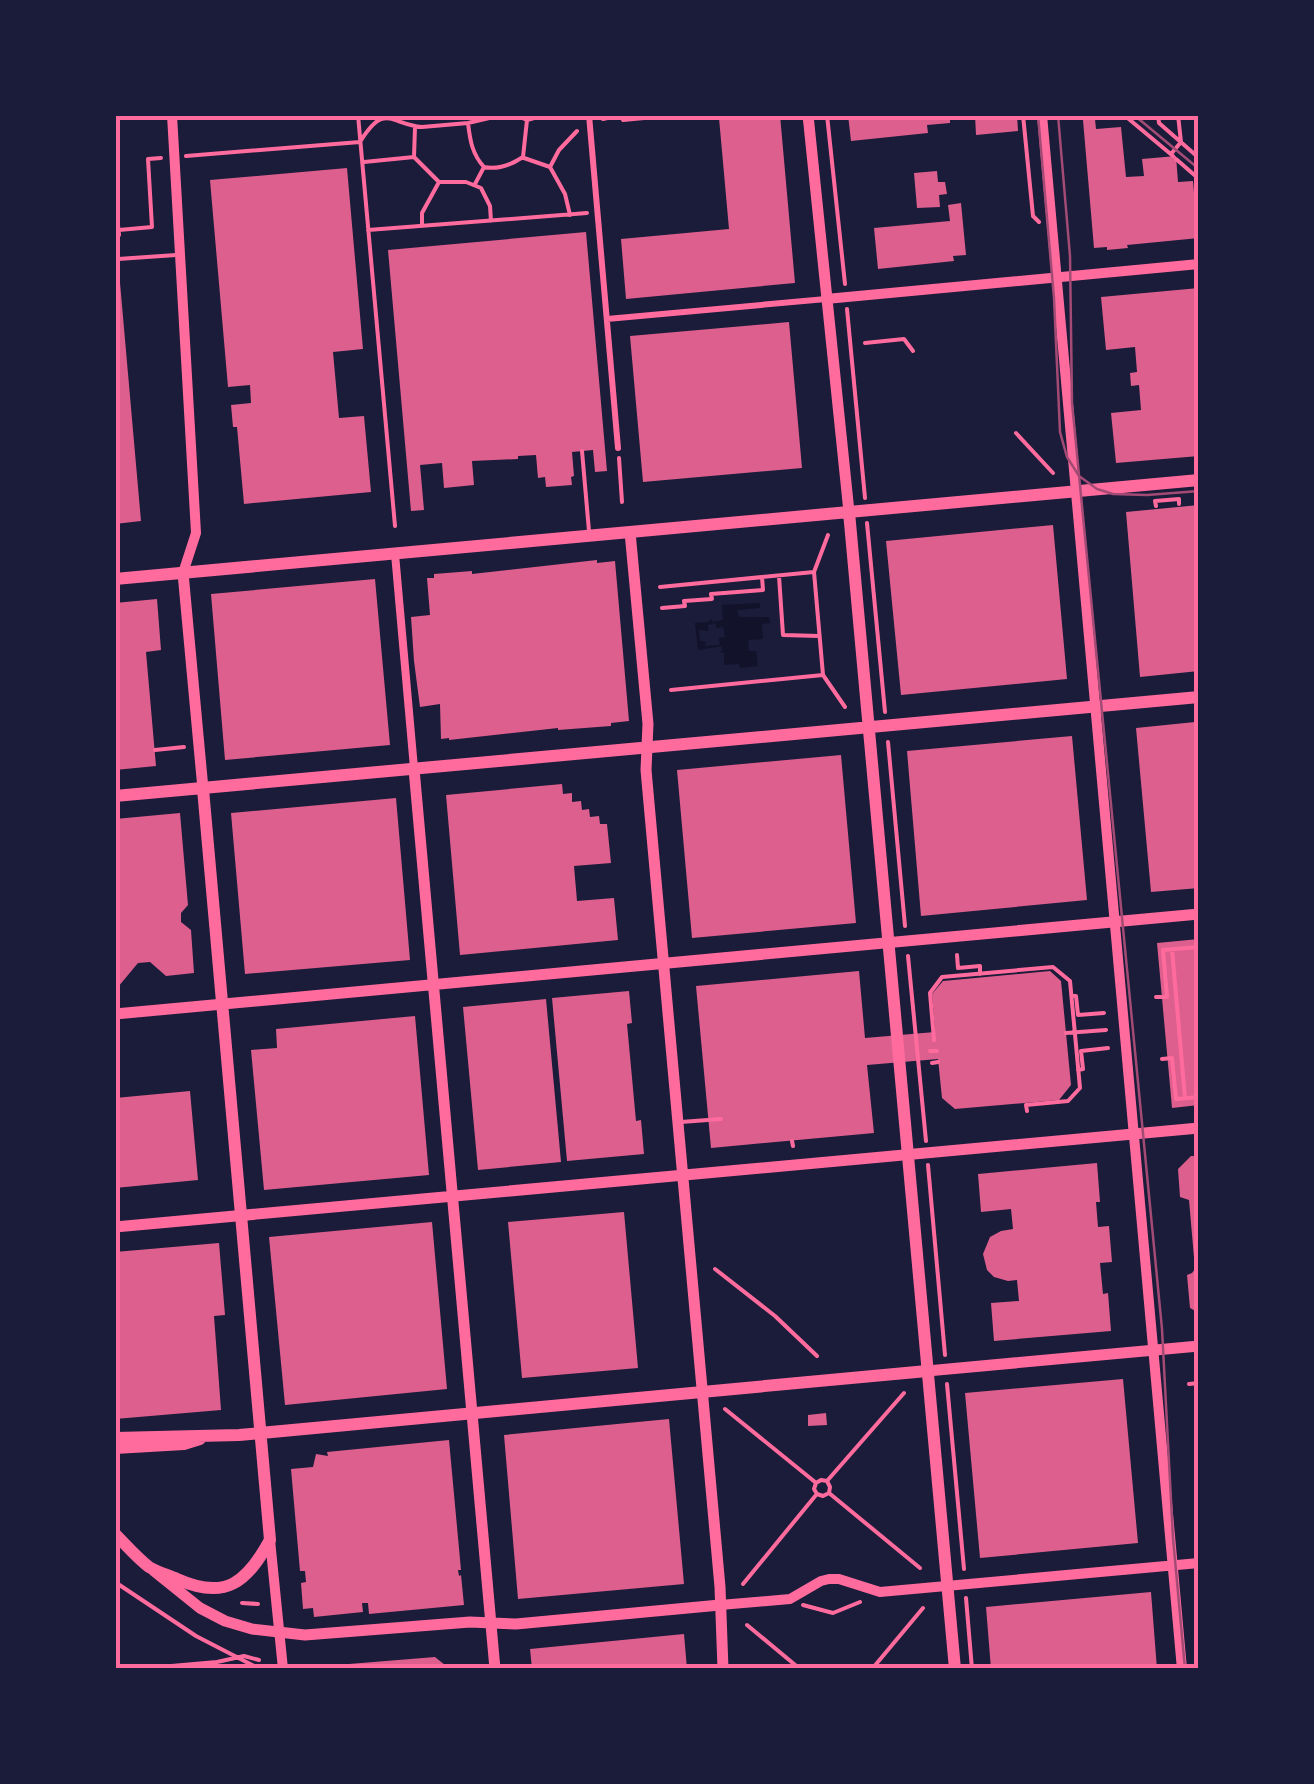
<svg xmlns="http://www.w3.org/2000/svg" width="1314" height="1784" viewBox="0 0 1314 1784" font-family="Roboto,sans-serif">
	<style>
		.water { fill: #12122b; fill-rule: evenodd }
		.building { fill: #dd5f8e }
		.lines { fill: none; stroke-linecap: round; stroke-linejoin: round }
		.path { stroke: #ff6b9d; stroke-width: 4 }
		.service { stroke: #ff6b9d; stroke-width: 4 }
		.pedestrian { stroke: #ff6b9d; stroke-width: 6 }
		.minor { stroke: #ff6b9d; stroke-width: 8 }
		.tertiary { stroke: #ff6b9d; stroke-width: 10 }
		.secondary { stroke: #ff6b9d; stroke-width: 11 }
		.primary { stroke: #ff6b9d; stroke-width: 12 }
		.tram { stroke: #a44b75; stroke-width: 2.5 }
		.neatline { fill: none; stroke: #ff6b9d; stroke-width: 4 }
	</style>
	<rect width="100%" height="100%" fill="#1b1b3a"/>
	<path class="water" d="M760,603v5l-23,2 2,7h30l1,6 -8,1 1,15 -15,1 1,11h7l2,15 -18,2 -1,-4 -15,1v-12l-6,-2h4v-5l-24,4 -3,-27 13,-1 3,-3 2,3 10,-2 -1,-15zM715,623l2,5 6,-1 2,10 -6,1 1,7 -15,1 1,-4 -6,-1 -1,-11 9,1v-6z"/>
	<path class="building" d="M750,115h30l15,168 -169,16 -5,-60 108,-10 -10,-111z
		M848,115h119v3l-17,1v4l-23,2 1,8 -77,8z
		M975,115h42l1,16 -42,4z
		M1095,119l1,10 25,-2 5,50 18,-1 -2,-17 34,-3 2,26 15,-1 2,23 4,-1v35l-72,7 1,3 -21,2v-3l-13,1 -11,-128z
		M347,168l16,181 -30,3 6,66 25,-2 7,76 -127,12 -7,-77h-4l-2,-22 20,-2 -1,-18 -22,2 -18,-207z
		M937,171l1,11h7l2,12 -8,1 1,12 -23,1 -3,-35z
		M961,203l5,52 -13,1 1,5 -76,8 -4,-41 76,-7 -2,-16z
		M586,232l21,239 -12,1 -2,-22 -21,2 2,24 -3,1 1,8 -26,2 -1,-10 -7,1 -2,-23 -18,1v3l-46,2 2,24 -30,3 -2,-25 -22,2 4,45 -13,1 -23,-261z
		M115,260h3l23,261 -26,3z
		M1199,288v168l-83,7 -5,-50 30,-3 -2,-25 -8,1 -1,-13 7,-1 -2,-25 -29,3 -5,-53z
		M789,322l13,146 -159,14 -13,-146z
		M1199,505v166l-59,6 -14,-165z
		M1053,525l14,154 -166,16 -15,-154z
		M597,560v3l18,-2 14,160 -18,2v3l-53,4v-2l-109,12v-2l-8,1 -1,-35 -20,3 -6,-46 -3,-44 19,-2 -3,-37h7v-4l38,-3v3z
		M375,579l15,166 -165,15 -14,-166z
		M157,599l4,51 -15,2 10,114 -41,4v-167z
		M1195,722v6l4,-1v161l-48,4 -15,-164z
		M1072,736l15,164 -166,16 -14,-165z
		M841,755l15,168 -164,15 -15,-168z
		M562,784l1,10 9,-1v9l9,-1 1,9 7,-1 1,8 9,-1 1,8h7l4,39 -37,3 3,35 37,-3 4,42 -158,15 -14,-160z
		M396,798l14,162 -165,14 -14,-161z
		M180,813l8,92 -7,8v9l10,8 3,43 -28,3 -16,-14 -12,1 -20,24h-3v-168z
		M1199,939v166l-27,3 -15,-165z
		M859,971l6,67 70,-6 -3,-38 11,-13 107,-10 11,10 10,104 -12,15 -104,9 -13,-11 -4,-39 -71,6 7,68 -163,15 -15,-162z
		M629,991l3,32 -5,1 9,97 5,-1 3,34 -77,7 -15,-163z
		M546,999l15,163 -83,8 -15,-163z
		M415,1016l14,159 -165,15 -13,-140 26,-2 -1,-19z
		M190,1091l8,89 -83,8v-90z
		M1191,1156h8v157l-9,-5 -3,-33 5,-2 3,-4 -6,-69 -9,-3 -2,-28z
		M1097,1163l3,39h-4l2,25 11,-1 3,36 -12,1 3,31 5,-1 3,38 -117,10 -3,-38 28,-2 -2,-21 -9,1 -14,-4 -7,-7 -4,-16 7,-17 11,-6 12,-2 -2,-20 -30,3 -3,-38z
		M624,1212l14,156 -116,10 -14,-156z
		M432,1222l15,167 -162,16 -16,-168z
		M219,1243l6,72 -11,1 7,94 -106,9v-167z
		M1123,1379l15,164 -158,15 -15,-165z
		M826,1413l1,12 -19,1v-11z
		M669,1419l15,165 -166,15 -14,-164z
		M449,1440l12,130h-3l1,6 2,-1 3,30 -95,9 -1,-11h-6l1,9 -49,5 -1,-9 -10,1 -2,-26 5,-1 -1,-11h-5l-9,-102 22,-2 3,-13 12,2 -1,-4z
		M1151,1592l6,77h-166l-5,-62z
		M684,1634l3,35h-155l-2,-20z
		M435,1657l15,12h-100l-1,-5z"/>
	<g class="lines">
		<path class="path" d="M358,115l37,411
			M515,115l12,5 18,-5
			M623,115v5l53,-5
			M827,115l18,169
			M1023,115l10,101 6,6
			M1124,115l49,41
			M1158,115l1,8 40,35
			M603,119l18,-4
			M468,123c2,17 4,31 16,44 14,3 27,-2 39,-10l4,-37
			M1171,154l10,-12 -3,-27
			M186,156l174,-14c25,-40 30,-18 62,-15l46,-4 34,-8
			M414,157l25,25
			M524,158l26,9 15,27 5,21
			M1176,159l23,20
			M364,162l50,-5 1,-30
			M550,167l9,-17 18,-19
			M475,184l9,-17
			M115,225h3l1,10h-4
			M422,225v-12l17,-31h27l15,6 9,18 1,15
			M119,230l33,-3 -4,-68 13,-1
			M368,230l219,-17
			M847,309l18,189
			M865,343l39,-4 9,12
			M1016,433l37,40
			M619,458l3,44
			M1156,506l-1,-5 24,-2v5
			M867,523l18,189
			M814,572l14,-37
			M779,576l4,59 36,1
			M660,587l154,-15 9,103 -152,15
			M662,608l23,-2 -1,-5 28,-2 -1,-5 52,-4 -1,-13
			M823,675l22,32
			M888,742l17,184
			M155,750l29,-3
			M1172,949l13,149
			M957,955l1,13 22,-2v8
			M908,956l18,185
			M1072,996h4l2,19 26,-2
			M1156,997h11l-4,-47 36,-3
			M1066,1033l40,-3
			M934,1040l-4,-47 12,-16 111,-10 17,14 10,107 -12,13 -42,4 1,6
			M930,1051h7
			M1162,1059l10,-1 4,41 23,-2
			M932,1063l6,-1
			M1078,1070l5,-1 -2,-18 27,-3
			M792,1141l1,5
			M928,1165l17,190
			M715,1269l60,47 42,40
			M947,1384l17,185
			M1189,1384l10,-1
			M725,1409l90,73
			M1196,1456l3,-1
			M827,1481l3,6 -1,6 -6,3 -6,-2 -3,-5 2,-6 5,-3 6,1 77,-88
			M829,1493l91,75
			M115,1582l81,54 64,33
			M743,1584l73,-89
			M966,1598l6,71
			M242,1603l16,1
			M803,1605l30,8 27,-11
			M747,1625l53,44
			M137,1669l80,-7 27,-6 15,4
			M872,1669l51,-61"/>
		<path class="service" d="M115,262l3,-3 58,-4
			M582,451l7,80
			M681,1122l40,-3"/>
		<path class="pedestrian" d="M589,115l29,333
			M607,319l219,-20"/>
		<path class="minor" d="M395,554l19,214"/>
		<path class="tertiary" d="M172,115l24,418 -13,40
			M1042,115l140,1554
			M826,299l373,-35
			M270,1540l13,129
			M720,1605l70,-6 31,-18 8,-2h10l41,13 319,-29"/>
		<path class="secondary" d="M808,115l41,397
			M630,532l18,192 -2,46 74,817 3,82
			M183,573l20,216
			M414,769l81,900
			M115,1014l1084,-100
			M115,1227l1084,-99
			M927,1371l272,-25
			M154,1571l46,37 25,13 27,8 53,6 165,-13 46,2 204,-19"/>
		<path class="primary" d="M849,512l106,1157
			M115,579l1084,-99
			M115,796l1084,-99
			M115,1438l124,-3 688,-64
			M115,1448l69,-4 16,-5
			M115,1534c11,11 22,24 34,33 8,5 19,8 28,12 49,22 70,3 93,-39l-67,-751"/>
		<path class="tram" d="M1038,115l16,183 6,134 7,25 12,19 18,13 16,5 34,1 52,-4
			M1058,115l12,141 2,147 90,926 11,209 12,131
			M1134,115l65,54"/>
	</g>
	<rect width="1314" height="1784" fill="none" stroke="#1b1b3a" stroke-width="235"/>
	<rect x="118" y="118" width="1078" height="1548" class="neatline"/>
</svg>
